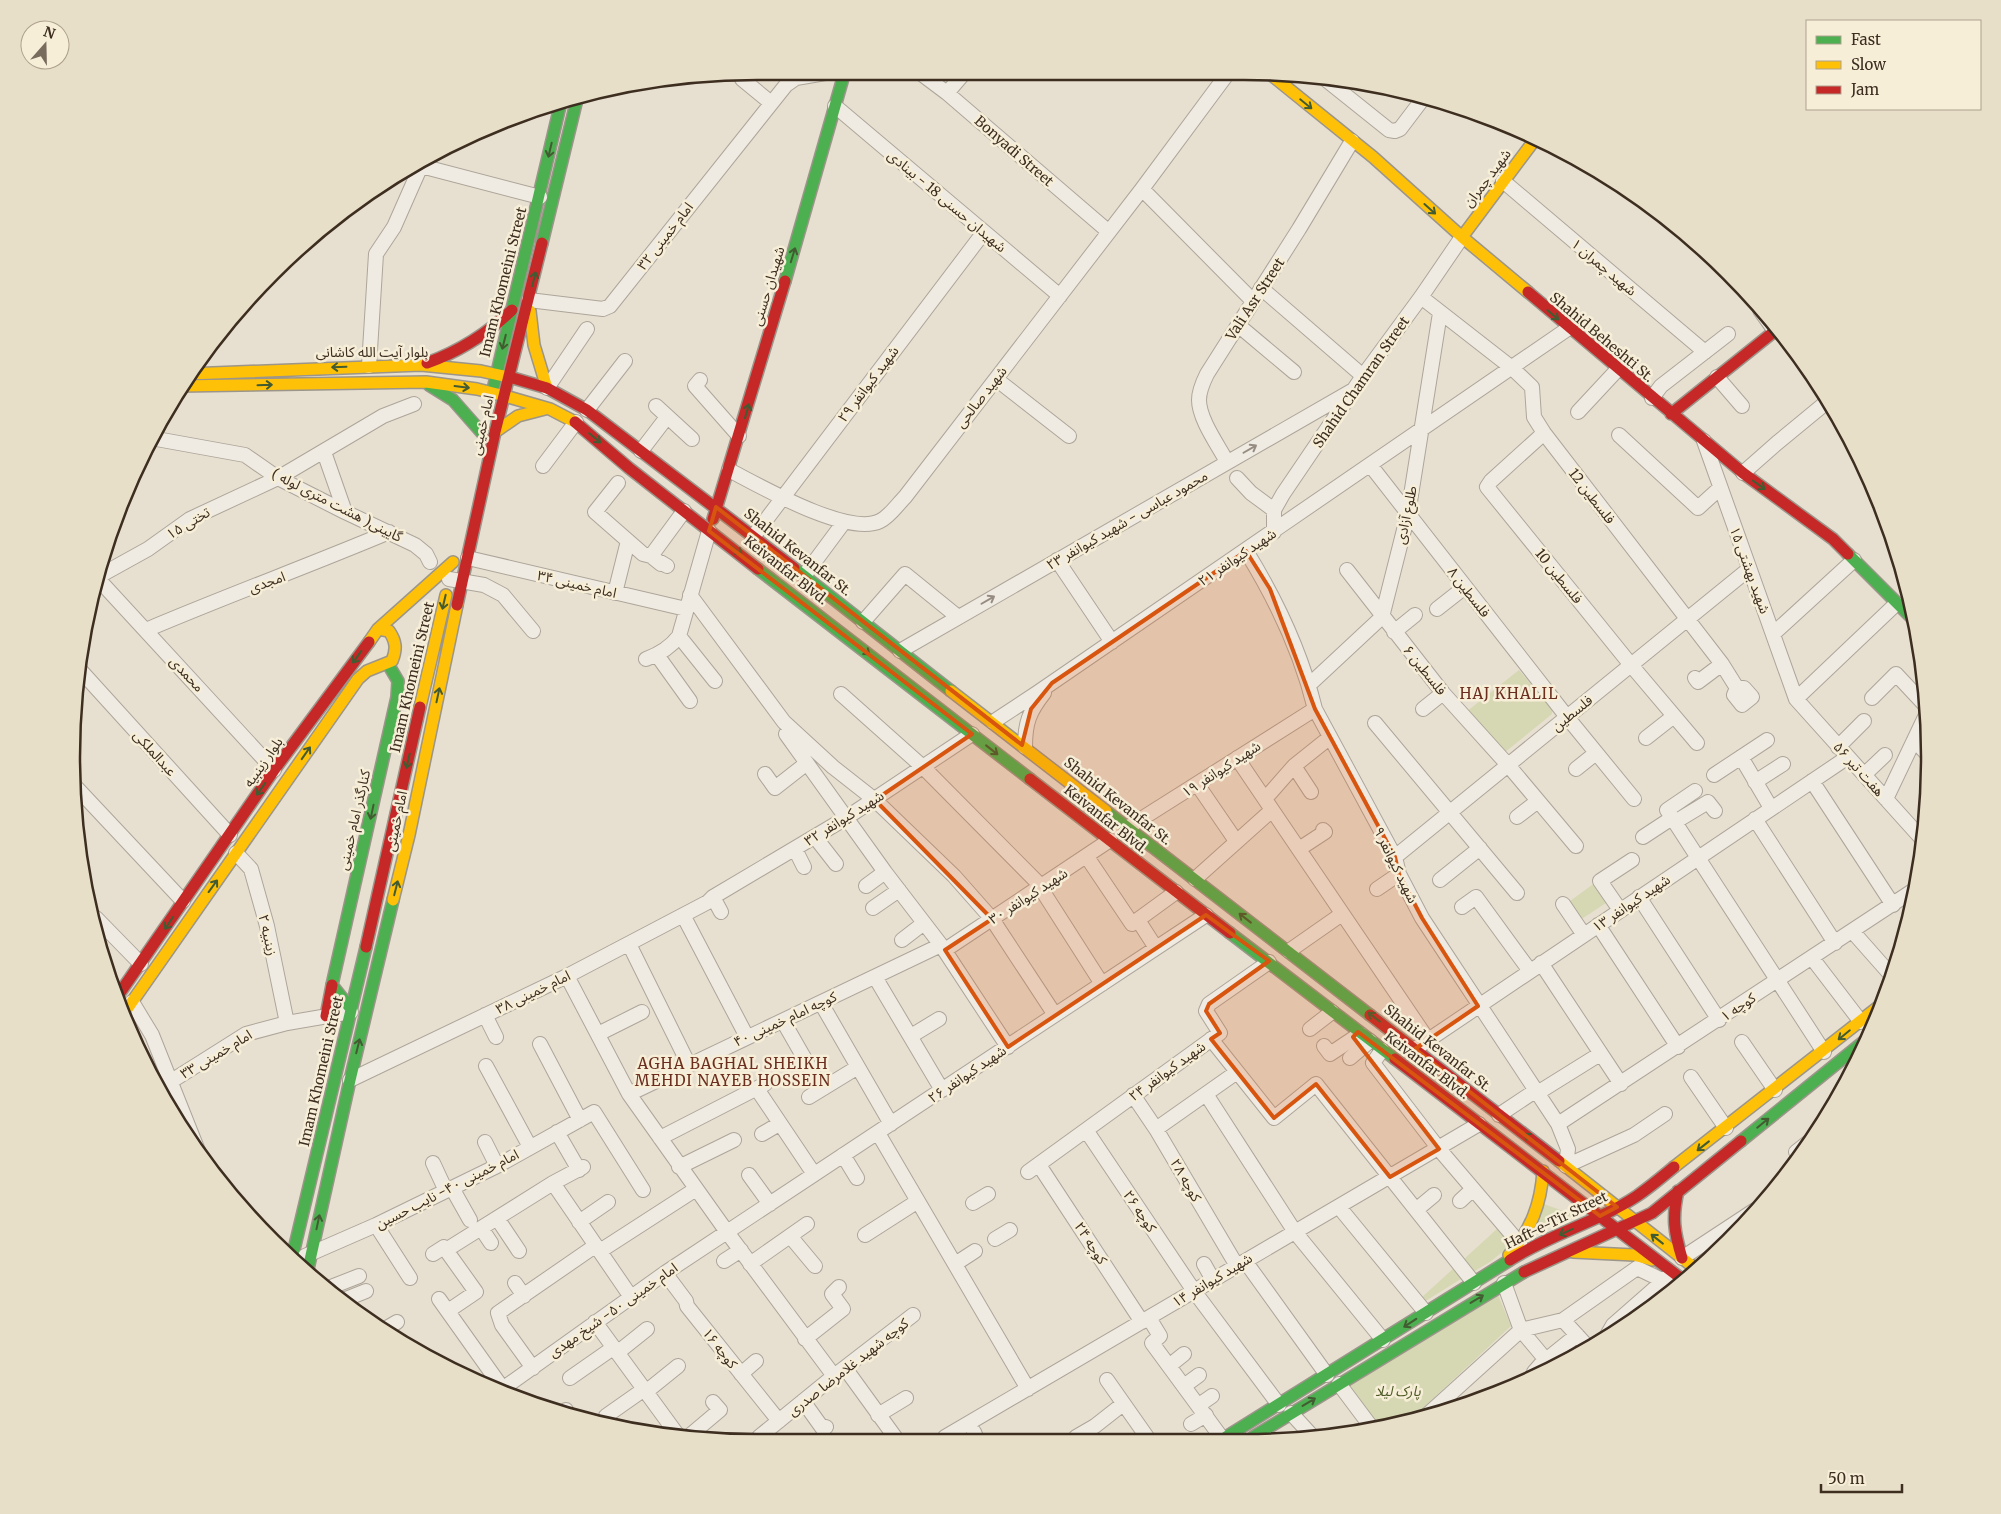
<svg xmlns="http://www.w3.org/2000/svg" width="2001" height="1514" viewBox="0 0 2001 1514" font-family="Merriweather,'Noto Sans Arabic',serif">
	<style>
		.green { fill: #d6d7b3 }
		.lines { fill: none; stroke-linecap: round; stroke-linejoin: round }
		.street-casing { stroke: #ada599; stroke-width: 16 }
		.fast-casing { stroke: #9c958a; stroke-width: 14 }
		.slow-casing { stroke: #9c958a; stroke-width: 14 }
		.jam-casing { stroke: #9c958a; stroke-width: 14 }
		.street { stroke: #efebe3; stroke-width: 14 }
		.fast { stroke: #4caf50; stroke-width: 11 }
		.slow { stroke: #ffc107; stroke-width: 11 }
		.jam { stroke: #c62828; stroke-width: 11 }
		.oneway { stroke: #425b31 }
		.oneway2 { stroke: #968c82 }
		.marked { fill: #d7550e; fill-opacity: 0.2; stroke: #d7550e; stroke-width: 4; stroke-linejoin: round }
		.labels { text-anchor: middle; stroke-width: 5; stroke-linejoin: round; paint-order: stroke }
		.street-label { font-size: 14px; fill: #3d2e20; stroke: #f7eed8 }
		.park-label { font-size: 14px; font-style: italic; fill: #4d5a26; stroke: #f7eed8 }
		.neighbourhood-label { font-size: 15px; letter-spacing: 1px; fill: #6b2e1e; stroke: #f7eed8 }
		.rim { fill: none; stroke: #3d2e20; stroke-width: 2.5 }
	</style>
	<rect width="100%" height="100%" fill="#e7e0d1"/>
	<path class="green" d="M1519,670l33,40v4l-48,39 -38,-41z
		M1596,882l13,19 -32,21 -11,-18z
		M1544,1204l30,11 -42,19z
		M1498,1228l14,16 -22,18 -17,10 -9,-13z
		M1455,1267l9,10 -40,25 -3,-4z
		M1498,1295l13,31 -99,92 -35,9 -33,-39z"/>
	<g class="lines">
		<g class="street-casing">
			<path id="street" d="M919,72l28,21 162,139
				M1324,78l65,52 6,1 5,-2 25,-33
				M742,79l29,24
				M947,93l18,-21
				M835,106l225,190
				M414,163l7,3 119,31
				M1503,181l202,171
				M1142,189l111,112
				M1261,288l102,88
				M1421,297l91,71 20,19 2,30 10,16 178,231 15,24 -3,7 8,10 10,-8 -8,-9h-7
				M529,300l74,9 7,-3 176,-221 10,-7 41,-7
				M1760,310l15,21
				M1238,325l56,47
				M369,366l7,-112 18,-27 30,-68
				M1717,377l25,29
				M996,379l73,57
				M700,380l-5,6 44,50
				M547,388l40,-59
				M1652,398l9,-12 67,-52
				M656,406l36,33
				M587,410l38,-49
				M1578,412l40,-43
				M1544,433l-53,48 -4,6 144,178 66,78
				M1619,435l79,73 22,-20
				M151,438l94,17 33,23 67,34 70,33 11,9 4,8
				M1704,441l92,258 126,140
				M641,451l26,-34
				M324,452l21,60
				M1227,462c-9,-17 -28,-43 -28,-62 0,-9 4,-18 8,-26l92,-145 53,-88
				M543,466l33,-44
				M1371,466l196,251 67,82
				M729,470c31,16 119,67 151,51 10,-5 17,-16 25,-24l237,-308 86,-116
				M1743,473l34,-30 51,-42
				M1237,478l14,15 23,17
				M618,483l-23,29 48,42 8,2 10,8 1,-1 5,3
				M1274,532v-22l9,-16 80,-118 58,-79 41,-60
				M753,537l231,-305
				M1246,551c31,50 55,101 69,158l80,148 4,17 23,44 136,206 10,25 -2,17
				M651,556l33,-45
				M468,558l218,51
				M1057,560l55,82
				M1347,570l96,123 65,72 68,81
				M101,575l47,-26 42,-30 88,-41 105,-62 31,-12
				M804,576l40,-54
				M449,579l35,6 19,10 30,36
				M99,580l175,190
				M615,593l13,-52
				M690,595l94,127 49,45 42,33 79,76 38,43 63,96
				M1437,609l28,-22
				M863,622l42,-48 53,43
				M146,630c80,-34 162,-64 243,-98
				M1394,632l21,-17
				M1773,634l81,-74
				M679,636l36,45
				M900,651l455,-262
				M657,655l33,46
				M646,659c14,-5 24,-11 33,-23l30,-105
				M81,671l149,164
				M1695,678l3,4 24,-18
				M1309,685l73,-68 26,-103 32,-201
				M841,694l83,74 117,118
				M1872,698l24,-24 29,31
				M1796,699l100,-95
				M1423,709l20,-16
				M993,722l44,-29 532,-365
				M1375,723l142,170
				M786,734l99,138 56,73 67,102
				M1646,738l28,-22
				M1914,740l16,17
				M1025,747c0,-24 4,-35 19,-54
				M1838,747l26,-26
				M1741,757l30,51
				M1237,758l191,282
				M1294,766l17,26
				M1576,769l20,-16
				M765,774l10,14 32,-25
				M1714,775l53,-35
				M1864,775l21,-20
				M1812,781l81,124
				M1755,782l28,-18
				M1197,784l39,57
				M74,785l109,116
				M1695,791l-28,19 157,242
				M1265,799l29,-33 35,-28
				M1886,799l40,-84
				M1517,817l21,-16
				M1755,819l80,124
				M1675,822l33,-20 7,9
				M1127,828l188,-119
				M815,837l21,27
				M1643,837l29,-19
				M795,849l9,18
				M1299,849l26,-17 -2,-2
				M236,853l15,16 16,57 20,97
				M1087,857l45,67 44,-32
				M1395,857l354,-288
				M1195,879l77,-69
				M1440,880l40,-32
				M866,886l19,-14
				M1040,887l62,97
				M1377,889l22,-15
				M713,897l8,15
				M1639,897l80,123
				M1563,904l21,31
				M1462,907l14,-10 54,74
				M873,908l26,-18
				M1620,910l-20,-29 32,-21
				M683,915l64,122
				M96,918l45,46
				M1138,920l18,28
				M1598,925l80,122
				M1853,932l38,43
				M902,940l22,-17
				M629,944l60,121
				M945,950l165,-110
				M1289,951l53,-37
				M1812,958l49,64
				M1541,963l80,121
				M567,976l62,118 98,138 107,144
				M875,977l67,113
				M132,1002l20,33 47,118
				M821,1003l70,121
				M485,1015l11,22
				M783,1021l39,68
				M1310,1029l22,-17
				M598,1034l44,-22
				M911,1036l28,-17
				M1211,1039l63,79 42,-34 158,199
				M1742,1042l33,48
				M540,1044l40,76
				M1324,1046l6,8 30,-20
				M1415,1049l433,-292
				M1382,1050l-9,13 66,86 81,95
				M1350,1058l20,-17
				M486,1066l44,81
				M1691,1077l35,51
				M350,1080l217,-104 141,-74 5,-5 133,-79 126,-84
				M170,1082l76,-48 41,-11 64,-11
				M757,1089l57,85
				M629,1094l312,-149
				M1206,1094l89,138 88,108
				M1133,1095l23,34 81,137
				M809,1097l49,-30
				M1499,1115l36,-24 4,1 61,-38
				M1558,1124l359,-236
				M1156,1129l81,-57
				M1086,1130l108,161 85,114
				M557,1132l22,38
				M878,1133l150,256
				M762,1134l17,-10
				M660,1138l105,-54
				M485,1142l12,24
				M843,1155l14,23
				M1799,1156l-3,-4 19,-15
				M433,1163l13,28
				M1039,1165l103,157
				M1566,1166l68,-31 31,-21
				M679,1167l55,-27
				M1028,1172l192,-139 -14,-22 3,-7 60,-42
				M749,1175l21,29
				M553,1183l78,114
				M452,1188l18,32
				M1460,1201l13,-12
				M973,1203l15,-9
				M1339,1207l87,106
				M1416,1210l18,-15
				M497,1218l22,33
				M579,1222l29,-20
				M376,1225l34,53
				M481,1228l10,15
				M865,1235l53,-34
				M790,1236l25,30
				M995,1239l15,-9
				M600,1251l96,-62
				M433,1254l11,-7 2,3
				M305,1256l71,-31 121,-59 97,-54 49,78
				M1682,1258l73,-48
				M724,1261l17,-11
				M1245,1261l82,114
				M750,1264l57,-40
				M955,1264l20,-13
				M1204,1264l9,16
				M665,1273l21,28 1,5 92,115
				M515,1283l9,13
				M1504,1283l17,47 25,30
				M331,1287l28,-11
				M346,1299l20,-8
				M439,1299l64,90
				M448,1311l28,-19 -30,-42 107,-67 30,-16
				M1149,1318l11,18 -8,7 69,94
				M1563,1320l24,26
				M595,1322l84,115
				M385,1329l12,-7
				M1606,1337l7,-12 57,-50
				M805,1339l38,-30 -11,-15 7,-7
				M617,1353l30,-24
				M1169,1366l15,-12
				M533,1368l-31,-43 -4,-12 97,-67
				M845,1368l50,69
				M1534,1372l7,-8 36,-29
				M741,1374l15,-13
				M570,1378l43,-30
				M1107,1380l40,57
				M1339,1384l33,44
				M1184,1386l15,-11
				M501,1390l164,-117 541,-358
				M647,1391l31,-25
				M803,1401l20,28 3,-2
				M1199,1405l13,-9
				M563,1413l3,-3
				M1291,1413l22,24
				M878,1415l28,-17
				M1427,1415l94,-85 42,-10 74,-52 27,13 7,8
				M606,1416l37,-26
				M1191,1424l15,-9
				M974,1432l2,5
				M688,1437l32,-27 -7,-8
				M759,1437l75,-61 79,-61
				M945,1437l534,-313
				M1076,1437l19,-11 28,-22"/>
		</g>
		<g class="fast-casing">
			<path id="fast" d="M542,243l36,-148
				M785,281l60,-210
				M429,385l24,15 29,33
				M494,385l67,-283
				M1848,554l69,69
				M794,568l157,123
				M758,569l272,210
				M1106,811l264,204
				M1230,933l165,126
				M351,1009l-19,-24 65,-288 1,-16 -10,-17
				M1741,1141l126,-102
				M292,1258l74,-311
				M308,1269l42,-189 43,-180
				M1226,1437l284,-177
				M1253,1437l271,-165"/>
		</g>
		<g class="slow-casing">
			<path id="slow" d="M1269,73l104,84 89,80 66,55
				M1462,237l74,-99
				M530,311l4,34 13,43
				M188,374l233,-9 60,6 32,7
				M181,386l245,-4 51,7 28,7 45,13 25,13
				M495,432l23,-16 27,-7
				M369,642l9,-13 75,-67
				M951,691l155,120
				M420,707l26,-112
				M393,900l16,-65 48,-230
				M125,1012l233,-333 9,-8 25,-10c5,-12 4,-20 -3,-30l-11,-2
				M1559,1161l137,108
				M1674,1167l208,-163
				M1573,1252l61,3 18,5
				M1509,1255c22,-25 32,-51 34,-84"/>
		</g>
		<g class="jam-casing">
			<path id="jam" d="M1528,292l215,181 90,66 15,15
				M427,363c33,-12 60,-29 85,-53
				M513,378l34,10 40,22 207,158
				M1671,414l105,-84
				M575,422l54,46 129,101
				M713,519l72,-238
				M457,605l38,-173 47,-189
				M1030,779l200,154
				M366,947l54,-240
				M117,997l157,-227 95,-128
				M1370,1015l189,146
				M326,1016l6,-31
				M1395,1059l288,221
				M1678,1191c-6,26 -4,41 4,67
				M1510,1260c40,-26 88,-38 127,-64 13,-9 25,-19 37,-29
				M1524,1272l128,-59 89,-72"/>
		</g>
		<use href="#street" class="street"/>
		<use href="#fast" class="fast"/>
		<use href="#slow" class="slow"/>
		<use href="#jam" class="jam"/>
	</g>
	<defs><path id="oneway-shaft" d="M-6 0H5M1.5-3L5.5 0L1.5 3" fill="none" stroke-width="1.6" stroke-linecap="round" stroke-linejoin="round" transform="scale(1.25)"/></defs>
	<g class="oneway">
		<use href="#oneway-shaft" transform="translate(1306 104) rotate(39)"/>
		<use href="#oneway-shaft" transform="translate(550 150) rotate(103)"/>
		<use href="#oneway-shaft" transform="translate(1430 209) rotate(42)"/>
		<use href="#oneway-shaft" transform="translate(793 255) rotate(-73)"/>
		<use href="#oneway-shaft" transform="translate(534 279) rotate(-77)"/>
		<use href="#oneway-shaft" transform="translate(1553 315) rotate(41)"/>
		<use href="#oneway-shaft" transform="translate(504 342) rotate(104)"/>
		<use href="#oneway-shaft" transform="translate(339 367) rotate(178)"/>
		<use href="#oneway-shaft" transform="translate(265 385) rotate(-2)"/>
		<use href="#oneway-shaft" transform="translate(462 387) rotate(7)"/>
		<use href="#oneway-shaft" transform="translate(747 411) rotate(-74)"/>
		<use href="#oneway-shaft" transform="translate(595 438) rotate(40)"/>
		<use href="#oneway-shaft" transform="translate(1759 485) rotate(36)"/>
		<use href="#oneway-shaft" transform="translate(736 550) rotate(37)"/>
		<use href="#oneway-shaft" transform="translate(444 602) rotate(103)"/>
		<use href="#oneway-shaft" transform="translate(864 650) rotate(38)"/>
		<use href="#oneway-shaft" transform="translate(357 657) rotate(126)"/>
		<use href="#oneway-shaft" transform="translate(438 695) rotate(-78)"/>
		<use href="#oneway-shaft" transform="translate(992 750) rotate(38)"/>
		<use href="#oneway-shaft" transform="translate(306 753) rotate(-55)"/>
		<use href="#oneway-shaft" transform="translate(408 761) rotate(103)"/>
		<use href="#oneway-shaft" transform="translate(261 789) rotate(125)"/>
		<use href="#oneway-shaft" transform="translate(372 812) rotate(102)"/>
		<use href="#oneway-shaft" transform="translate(213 886) rotate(-54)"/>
		<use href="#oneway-shaft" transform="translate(396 888) rotate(-76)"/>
		<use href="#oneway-shaft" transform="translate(1245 918) rotate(-142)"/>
		<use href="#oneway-shaft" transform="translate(169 923) rotate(124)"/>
		<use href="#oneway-shaft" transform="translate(1374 1017) rotate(-142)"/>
		<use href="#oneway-shaft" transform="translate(1844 1035) rotate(141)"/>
		<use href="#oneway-shaft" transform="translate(358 1046) rotate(-76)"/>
		<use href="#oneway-shaft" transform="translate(1763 1123) rotate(-39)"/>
		<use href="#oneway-shaft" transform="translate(1530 1138) rotate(-142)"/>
		<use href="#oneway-shaft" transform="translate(1703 1146) rotate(142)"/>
		<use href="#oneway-shaft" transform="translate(318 1222) rotate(-78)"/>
		<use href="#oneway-shaft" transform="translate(1566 1232) rotate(156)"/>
		<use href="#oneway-shaft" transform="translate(1657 1239) rotate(-142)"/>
		<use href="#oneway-shaft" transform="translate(1477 1299) rotate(-31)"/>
		<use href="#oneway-shaft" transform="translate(1410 1323) rotate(147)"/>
		<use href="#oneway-shaft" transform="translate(1309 1402) rotate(-31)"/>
	</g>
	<g class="oneway2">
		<use href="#oneway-shaft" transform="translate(1250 449) rotate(-30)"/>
		<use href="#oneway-shaft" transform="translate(988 600) rotate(-30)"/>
	</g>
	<path class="marked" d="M716,507l306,238 9,-36 21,-26 194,-132 24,38 45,120 80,148 4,17 23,44 56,88 -63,43 202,158 -17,9 -242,-184 -5,5 86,112 -49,28 -74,-93 -42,34 -63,-79 9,-6 -14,-22 3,-7 60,-43 -63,-46 -198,132 -63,-97 47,-31 -117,-119 97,-66 -263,-203z"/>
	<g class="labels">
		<g class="street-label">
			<text transform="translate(1014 151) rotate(41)" y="5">Bonyadi Street</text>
			<text transform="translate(1487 178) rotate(-53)" y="5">شهید چمران</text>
			<text transform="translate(947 201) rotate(40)" y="5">شهیدان حسنی 18 - بینادی</text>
			<text transform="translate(665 236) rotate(-52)" y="5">امام خمینی ۳۲</text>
			<text transform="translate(1604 267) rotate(40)" y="5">شهید چمران ۱</text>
			<text transform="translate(503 282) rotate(-76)" y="5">Imam Khomeini Street</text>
			<text transform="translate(768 286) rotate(-73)" y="5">شهیدان حسنی</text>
			<text transform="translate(1255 299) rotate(-57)" y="5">Vali Asr Street</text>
			<text transform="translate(1602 337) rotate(40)" y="5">Shahid Beheshti St.</text>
			<text x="372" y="357">بلوار آیت الله کاشانی</text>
			<text transform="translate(1361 382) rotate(-55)" y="5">Shahid Chamran Street</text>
			<text transform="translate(868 384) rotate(-53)" y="5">شهید کیوانفر ۲۹</text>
			<text transform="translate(981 397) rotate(-52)" y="5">شهید صالحی</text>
			<text transform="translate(482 425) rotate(-77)" y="5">امام خمینی</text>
			<text transform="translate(1592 496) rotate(52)" y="5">فلسطین 12</text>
			<text transform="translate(337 505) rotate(27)" y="5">گایینی( هشت متری لوله )</text>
			<text transform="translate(1406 515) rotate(-78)" y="5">طلوع آزادی</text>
			<text transform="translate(1127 520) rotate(-30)" y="5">محمود عباسی - شهید کیوانفر ۲۳</text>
			<text transform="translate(188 523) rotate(-31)" y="5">تختی ۱۵</text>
			<text transform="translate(798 552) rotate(38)" y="5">Shahid Kevanfar St.</text>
			<text transform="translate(1237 557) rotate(-34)" y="5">شهید کیوانفر ۲۱</text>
			<text transform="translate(786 570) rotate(38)" y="5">Keivanfar Blvd.</text>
			<text transform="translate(1750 570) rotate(70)" y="5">شهید بهشتی ۱۵</text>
			<text transform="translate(1559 576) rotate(51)" y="5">فلسطین 10</text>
			<text transform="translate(267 582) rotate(-20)" y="5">امجدی</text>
			<text transform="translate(577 584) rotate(13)" y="5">امام خمینی ۳۴</text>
			<text transform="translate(1469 592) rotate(52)" y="5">فلسطین ۸</text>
			<text transform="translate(1425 670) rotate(51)" y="5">فلسطین ۶</text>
			<text transform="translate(187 674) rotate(47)" y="5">محمدی</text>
			<text transform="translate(412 677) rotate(-77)" y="5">Imam Khomeini Street</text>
			<text transform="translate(1572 713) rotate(-39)" y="5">فلسطین</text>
			<text transform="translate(155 753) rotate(48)" y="5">عبدالملکی</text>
			<text transform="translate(263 762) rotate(-55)" y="5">بلوار زینبیه</text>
			<text transform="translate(1221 769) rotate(-33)" y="5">شهید کیوانفر ۱۹</text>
			<text transform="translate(1859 769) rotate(48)" y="5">هفت تیر ۵۶</text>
			<text transform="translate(1118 801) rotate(38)" y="5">Shahid Kevanfar St.</text>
			<text transform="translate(844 818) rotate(-32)" y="5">شهید کیوانفر ۳۲</text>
			<text transform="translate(1106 819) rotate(38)" y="5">Keivanfar Blvd.</text>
			<text transform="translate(354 820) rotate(-77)" y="5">کنارگذر امام خمینی</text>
			<text transform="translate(396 821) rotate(-78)" y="5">امام خمینی</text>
			<text transform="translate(1396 865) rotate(64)" y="5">شهید کیوانفر ۹</text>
			<text transform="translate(1028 896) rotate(-33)" y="5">شهید کیوانفر ۳۰</text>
			<text transform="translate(1631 903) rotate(-34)" y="5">شهید کیوانفر ۱۳</text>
			<text transform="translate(268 935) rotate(77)" y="5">زینبیه ۲</text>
			<text transform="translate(533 992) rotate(-26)" y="5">امام خمینی ۳۸</text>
			<text transform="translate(1738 1007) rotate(-34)" y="5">کوچه ۱</text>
			<text transform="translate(785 1019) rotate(-25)" y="5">کوچه امام خمینی ۴۰</text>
			<text transform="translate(1438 1048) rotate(38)" y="5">Shahid Kevanfar St.</text>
			<text transform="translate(216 1054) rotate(-31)" y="5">امام خمینی ۳۳</text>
			<text transform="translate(1427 1065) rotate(37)" y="5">Keivanfar Blvd.</text>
			<text transform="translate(321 1071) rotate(-77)" y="5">Imam Khomeini Street</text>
			<text transform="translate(1167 1071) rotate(-36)" y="5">شهید کیوانفر ۲۴</text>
			<text transform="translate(967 1074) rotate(-34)" y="5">شهید کیوانفر ۲۶</text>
			<text transform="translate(1186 1180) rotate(60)" y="5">کوچه ۲۸</text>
			<text transform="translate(447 1189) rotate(-27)" y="5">امام خمینی ۴۰- نایب حسین</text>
			<text transform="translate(1140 1211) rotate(56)" y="5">کوچه ۲۶</text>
			<text transform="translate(1556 1220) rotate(-26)" y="5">Haft-e-Tir Street</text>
			<text transform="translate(1091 1243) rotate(57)" y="5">کوچه ۲۴</text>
			<text transform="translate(1212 1280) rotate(-31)" y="5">شهید کیوانفر ۱۴</text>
			<text transform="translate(613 1310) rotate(-35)" y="5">امام خمینی ۵۰- شیخ مهدی</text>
			<text transform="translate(720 1348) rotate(52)" y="5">کوچه ۱۶</text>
			<text transform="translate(848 1367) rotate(-38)" y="5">کوچه شهید غلامرضا صدری</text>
		</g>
		<g class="park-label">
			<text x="1398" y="1396">پارک لیلا</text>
		</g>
		<g class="neighbourhood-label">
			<text x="1509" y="699">HAJ KHALIL</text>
			<text x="733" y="1069">AGHA BAGHAL SHEIKH<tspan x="733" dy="17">MEHDI NAYEB HOSSEIN</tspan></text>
		</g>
	</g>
	<path d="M0 0H2001V1514H0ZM757 80H1244A677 677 0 0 1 1921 757V757A677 677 0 0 1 1244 1434H757A677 677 0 0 1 80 757V757A677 677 0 0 1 757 80Z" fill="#e8dfc9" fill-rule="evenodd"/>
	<path class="rim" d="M757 80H1244A677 677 0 0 1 1921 757V757A677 677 0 0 1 1244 1434H757A677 677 0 0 1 80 757V757A677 677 0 0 1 757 80Z"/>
	<rect x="1806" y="20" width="175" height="90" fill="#f7eed8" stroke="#ada18e"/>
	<rect x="1816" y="36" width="25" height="8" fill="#4caf50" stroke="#ada18e"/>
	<text x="1851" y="45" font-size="15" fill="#3d2e20">Fast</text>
	<rect x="1816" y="61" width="25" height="8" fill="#ffc107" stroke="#ada18e"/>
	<text x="1851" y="70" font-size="15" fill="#3d2e20">Slow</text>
	<rect x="1816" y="86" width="25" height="8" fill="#c62828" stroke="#ada18e"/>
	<text x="1851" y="95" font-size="15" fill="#3d2e20">Jam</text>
	<g transform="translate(45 45) rotate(20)"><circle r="24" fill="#f7eed8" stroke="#ada18e"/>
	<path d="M0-4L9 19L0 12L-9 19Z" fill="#786c5e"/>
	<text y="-8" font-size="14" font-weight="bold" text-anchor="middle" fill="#3d2e20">N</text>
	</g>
	<path d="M1821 1484v8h81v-8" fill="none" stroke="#3d2e20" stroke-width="2.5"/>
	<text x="1828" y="1484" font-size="15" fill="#3d2e20" stroke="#f7eed8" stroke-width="4" paint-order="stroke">50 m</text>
</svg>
